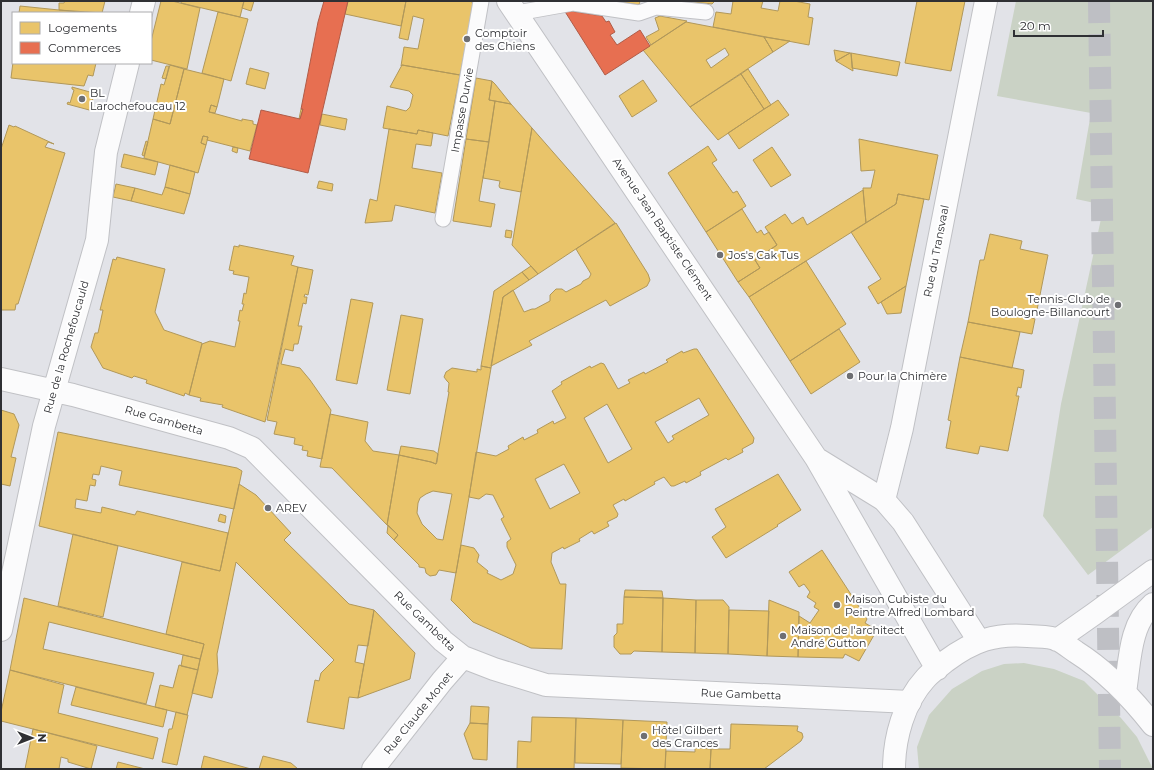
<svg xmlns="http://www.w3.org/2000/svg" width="1154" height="770" viewBox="0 0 1154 770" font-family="Montserrat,sans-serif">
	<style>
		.green { fill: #cad2c5 }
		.homes { fill: #e9c46a; stroke: #b1985a; fill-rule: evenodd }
		.shops { fill: #e76f51; stroke: #b05c48 }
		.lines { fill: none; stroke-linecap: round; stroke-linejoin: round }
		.motorway-tunnel { stroke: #bebfc4; stroke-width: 22; stroke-dasharray: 22 11; stroke-linecap: butt }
		.service-casing { stroke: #c0c1c5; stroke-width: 17 }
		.minor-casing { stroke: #c0c1c5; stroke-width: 24 }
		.secondary-casing { stroke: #c0c1c5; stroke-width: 24 }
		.service { stroke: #fbfbfc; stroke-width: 15 }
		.minor { stroke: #fbfbfc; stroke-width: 22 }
		.secondary { stroke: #fbfbfc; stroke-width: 22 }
		.poi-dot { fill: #6e6f73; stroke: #fff; stroke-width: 1.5 }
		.labels { text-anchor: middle; stroke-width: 4; stroke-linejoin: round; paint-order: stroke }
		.poi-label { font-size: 11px; fill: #2f3034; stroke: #fff; text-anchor: start }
		.street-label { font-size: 11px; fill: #2f3034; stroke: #fff }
	</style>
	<rect width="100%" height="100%" fill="#e2e3e8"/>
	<path class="green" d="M1016,1h137v526l-65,48 -45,-59 18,-112 43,-199 -28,-6 15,-86 -94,-17z
		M1024,663l30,6 30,12 37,37 16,19 16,32h-234l-2,-22 12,-32 23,-26 30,-18 22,-7z"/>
	<path class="homes" d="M65,1h40l-3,12 -43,-3v-7h5z
		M161,1h11l28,7 -13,61 -36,-9v-19z
		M181,1h63l-4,16 -59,-14z
		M244,1h10l-3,10 -9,-3z
		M348,1h58l-5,25 -56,-12z
		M406,1h65l3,4 -14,70 -58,-10 -1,1 3,-19 14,2 6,-30 -11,-3 -5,24 -9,-2z
		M616,1h24l-1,4z
		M684,1h31l-3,3z
		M733,1h30l-2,7 17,3 2,-10h14l16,3 -2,13 5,1 -4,27 -96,-18 3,-15 15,2z
		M917,1h48l-14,70 -46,-8z
		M20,6l39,4 30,3h-70z
		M218,12l30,7 -17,62 -29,-8z
		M660,16l27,5 -36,24 -5,-8 13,-7 -4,-12z
		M686,22l78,15 9,15 -83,55 -47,-57zM725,48l4,7 -18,13 -5,-8z
		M764,37l26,4 -17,11z
		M834,50l16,3 -14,8z
		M850,53h1l2,18 -17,-10z
		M851,53l49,9 -3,14 -45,-8z
		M13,62v1h83l-3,13 -5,-1 -4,11 -73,-8z
		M170,65l14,4 -14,55 -17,-5 8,-35 3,1z
		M402,65l58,10 -12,61 -30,-6 -1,4 -34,-6 4,-22 19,5 4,-4 3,-12 -4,-4 -19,-4z
		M166,66h3l-3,13 -4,-1z
		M250,68l19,5 -4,16 -19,-5z
		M184,69l40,10 -7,28 -6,-2 -2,7 33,9v-2l11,2v3l4,1 -7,26 -43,-11 1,-3 -5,-1 -2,7 5,2 -8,28 -54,-15 9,-39 17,5z
		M748,69l23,36 -7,4 -23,-35z
		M741,74l23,35 -46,31 -28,-33z
		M476,78l16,3 -3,19 6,1 -6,41 -23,-3z
		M643,80l14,21 -25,16 -13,-21z
		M492,81l3,3 16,20 -22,-4z
		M72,87l25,7 -1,2 -2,-1 -4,13 3,1v2l-26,-7 1,-2 2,1 4,-13 -2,-1z
		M778,100l11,15 -50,34 -11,-16z
		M495,101l16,3 21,24 -11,64 -21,-4 -1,-2 1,-5 -17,-3z
		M211,105l6,2 -2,6 -6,-1z
		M301,109h2l-3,10h-1z
		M322,114l25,5 -2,11 -25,-5z
		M9,125l5,2 1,-1 39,18 -6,-2 -3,5 20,6 -47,151h-2l-1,6h-14v-161z
		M532,128l83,95 -77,51 -26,-29z
		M389,129l28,5 1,-4 15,3 -2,13 -15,-2 -4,24 30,5 -7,40 -40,-8 -3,16 -27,2 5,-24 7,2z
		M203,136l5,1 -2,8 -5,-2z
		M466,139l23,3 -10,59 16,3 -4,23 -38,-6z
		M859,139l79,16 -9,45 -31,-6 -2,10 -30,19 -3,-35h8l4,-18 -14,1z
		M146,141l2,1 -4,14 -2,-1z
		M708,146l9,14 -5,3 21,30 4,-2 9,15 -40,26 -38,-59z
		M233,147l5,1 -1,5 -5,-2z
		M772,147l19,28 -20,12 -18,-27z
		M124,154l34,8 -3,13 -34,-8z
		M170,165l25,7 -5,22 -25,-7z
		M319,181l14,3 -1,7 -15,-3z
		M116,184l19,4 -4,13 -18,-4z
		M165,187l25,7 -6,20 -53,-13 4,-13 27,7z
		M863,190l3,33 -117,74 -11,-15 22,-14 -5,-8 22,-15 -12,-18 20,-13 7,10 11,-7 4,8z
		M898,194l26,5 -18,87 -28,18 -10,-17 13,-8 -30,-47 45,-28z
		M742,209l15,24 4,-3 3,5 5,-3 8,13 -22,15 5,8 -22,14 -32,-50z
		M616,223l32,51 2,6 -3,6 -37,20 -4,-6 -77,41 3,4 -41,21 12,-69 10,-7 11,22 8,-3h3l15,-8v-6l6,-6h6l4,3 15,-8 2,-3 6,-3 2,-4 -15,-25z
		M506,230l6,1 -1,7 -6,-1z
		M990,234l32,7 -2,8 28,6 -11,55 -3,-1 -2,9 3,1 -3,15 -64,-12 12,-62h4z
		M239,245l55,11 -3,9 7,2 -33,155 -43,-15 1,-2 -23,-4 1,-3 -12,-3 13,-51 8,-3 25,6 5,-26h-2l2,-11 2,1 2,-7h-2l2,-11 2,1 3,-17 -16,-3 1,-3 -5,-1 5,-24 5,1z
		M117,257l48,12 -10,43 9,18 38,13 -13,52 -4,-2 -1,3 -38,-13 1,-3 -13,-4 -2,2 -29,-10 -12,-21 4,-14h3l5,-23h-3l13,-51 3,1z
		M806,261l40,63 -56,37 -41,-64z
		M531,266l7,8 -9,6 -7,-8z
		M298,267l15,3 -5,25 -3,-1 -1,3h3l-1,7 -3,-1 -5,23h4l-4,18h-4l-1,7 -8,-2 -4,15 19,4 10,12 21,30 -9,49 -15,-3 1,-5 -6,-1 1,-4 -9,-2 1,-6 -21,-4 3,-12 -10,-2z
		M522,272l7,8 -26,17 -12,71 -10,-2 13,-75z
		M906,286l-5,27 -14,1 -6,-12z
		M351,299l22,4 -16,81 -21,-4z
		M401,315l22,4 -13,75 -23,-4z
		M968,322l52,10 -8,36 -52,-11z
		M839,329l21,33 -49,32 -21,-33z
		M694,349h3l57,89 -1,5 -11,6 1,3 -15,8 -2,-2 -26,14 1,3 -15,8 -1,-2 -11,5h-3l-7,-9 -10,5 1,2 -30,17 -1,-2 -11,6 5,9 -1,3 -10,5 2,4 -15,8 -2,-3 -13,8 1,2 -16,8 -1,-2 -11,6 -1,9 9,22h6l-4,65 -31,-1 -58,-26 -22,-22 10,-55 13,3 5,7 -2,7 11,9 -1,2 14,7 12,-6 3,-9 -9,-18v-5l4,-3 -10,-20 3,-2 -11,-22 -7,-1 -7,5 -10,-2 7,-45 20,4 13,-7 -1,-3 15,-9 1,3 14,-7 -1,-3 16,-9 1,3 12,-6 -14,-27 10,-7 -1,-2 29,-16 1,2 10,-5 3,1 14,25 12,-6 -2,-3 16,-8 1,2 23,-12 -2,-2 16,-9 1,2zM699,398l10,17 -37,21 2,3 -6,4 -13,-21zM607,404l25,45 -24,14 -24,-45zM564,464l16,29 -30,16 -15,-30z
		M960,357l64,13 -3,18 -3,-1 -2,9h3l-11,55 -28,-5 -2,8 -32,-6 5,-27 -3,-1z
		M481,366l10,2 -35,205 -17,-3 -3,5 -6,1 -4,-3 -1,-5 -6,-1v-2l-25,-25 4,-5 -11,-10 12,-70 32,7 5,2 13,-72h-1l1,-9 -2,-2 -3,-4 2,-5 6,-4 25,4v-3l4,1zM433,491l19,3 -9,46 -6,-1 -15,-15 -5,-11 1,-10 2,-5 6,-4z
		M1,410l13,4 5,11 -8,32 5,1 -6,28 -9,-2z
		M330,414l38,8 -3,19 8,10 26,4 -12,70 -55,-57 -12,-1z
		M58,432l179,36 5,3 -8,38 -115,-24 3,-14 -21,-5 -2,9 -6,-1 -1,5 4,1 -1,6 -5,-1 -3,16 -11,-2 -1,9 26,5 1,-6 33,8 2,-4 91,22 -8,38 -181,-45z
		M401,446l33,5 4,3 -1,8 -1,2 -5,-2 -32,-7z
		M778,474l23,36 -24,15 1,1 -52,32 -14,-21 14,-10 -11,-18z
		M239,484l17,11 12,13 23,25 -7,7 65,64 25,6 -6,36 -10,-1 -3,17 9,2 -6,34 -9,-1 -5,32 -37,-7 8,-42 4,1 2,-8 13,-13 -98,-98 -19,92 1,17 -6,27 -20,-5 12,-49 -38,-10 16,-72 38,9z
		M220,514l6,2 -1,7 -7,-2z
		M388,525l10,10 -4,5 -7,-7z
		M73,534l45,12 -15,71 -45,-11z
		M822,550l45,69 -2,4 12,7 -18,31 -14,-7 -2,4 -45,-1 1,-41 11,7 9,-13 -5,-3 2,-4 -9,-6 3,-5 -6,-8 -5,3 -10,-15z
		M625,590l37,1 1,7 -39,-1z
		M624,597l39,1 -1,54 -28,-1 -3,3h-11l-6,-7v-11l3,-3v-9h6z
		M24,598l180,46 -4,15 -151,-37 -6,27 111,24 -8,31 -136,-34z
		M663,598l33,2 -1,53 -33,-1z
		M696,600h27l6,7 -1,47 -33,-1z
		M769,600l30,12 -1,45 -31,-1z
		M374,610l41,43 -5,26 -52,19z
		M729,610l40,1 -2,45 -39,-2z
		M183,655l17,4 -2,11 -17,-4z
		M179,665l19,5 -11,45 -32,-8 5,-22 13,3z
		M10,670l54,15 -6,28 100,25 -5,21 -152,-38v-9z
		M76,687l91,23 -4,17 -92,-22z
		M471,706l18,1 -1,17 -18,-1z
		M176,712l12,3 -11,50 -15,-3 7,-33h3z
		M532,717l44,1 -2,51h-57l1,-28 13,1z
		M576,718l47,2 -2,44 -46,-1z
		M623,720l44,2 -2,47 -44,-1z
		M470,723l18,1 -1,36 -14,-1 -9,-25z
		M731,724l67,2 -1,5 5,2 1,4 -2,4 -37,28h-54l1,-20h19z
		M33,729l64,17 -6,23 -23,-7v-3l-7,-2 -2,12h-34z
		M695,748l16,1 -1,20h-45l1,-18 29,1z
		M204,756l47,13h-50z
		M263,756l28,7 7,6h-39z
		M118,762l27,7h-29z"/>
	<path class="shops" d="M324,1h24l-40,172 -59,-14 12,-49 39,9 3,-10h-2l17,-87z
		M564,10l38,6 4,6 3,-1 6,11 -5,3 7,10 23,-15 10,16 -45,29z"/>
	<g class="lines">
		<path class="motorway-tunnel" d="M1099,1l11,768"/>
		<g class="service-casing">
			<path id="service" d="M517,13l56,-10 66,10 17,-6 50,5
				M443,219l38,-218"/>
		</g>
		<g class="minor-casing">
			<path id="minor" d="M141,13l3,-12
				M1,379l72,16 156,43 23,10 191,193 20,16 31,12 52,16 364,17
				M884,500l18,-72 84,-427
				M1,630l43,-204 53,-186 9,-88 22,-89
				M373,769l69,-88 21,-24"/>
		</g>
		<g class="secondary-casing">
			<path id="secondary" d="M508,1l308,457 121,211
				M819,460l65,40 19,22 76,119
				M1057,640l37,-26 59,-43
				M1125,692c5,-30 4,-67 28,-88
				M894,769c0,-31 10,-67 31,-90 6,-7 14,-12 21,-18 27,-20 49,-28 82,-25 9,1 22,0 30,4 6,3 12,8 18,12 30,19 55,45 77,73"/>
		</g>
		<use href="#service" class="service"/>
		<use href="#minor" class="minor"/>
		<use href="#secondary" class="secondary"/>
	</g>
	<g class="poi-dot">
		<circle cx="467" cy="39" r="4"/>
		<circle cx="82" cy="99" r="4"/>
		<circle cx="720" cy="255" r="4"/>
		<circle cx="1118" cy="305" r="4"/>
		<circle cx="850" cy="376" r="4"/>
		<circle cx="268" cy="508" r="4"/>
		<circle cx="837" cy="605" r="4"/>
		<circle cx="783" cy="636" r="4"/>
		<circle cx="644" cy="736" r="4"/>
	</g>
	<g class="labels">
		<g class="poi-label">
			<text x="475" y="37">Comptoir<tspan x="475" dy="13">des Chiens</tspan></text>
			<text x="90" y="97">BL<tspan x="90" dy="13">Larochefoucau 12</tspan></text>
			<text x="728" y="259">Jos's Cak Tus</text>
			<text x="1110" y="303" text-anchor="end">Tennis-Club de<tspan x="1110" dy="13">Boulogne-Billancourt</tspan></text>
			<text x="858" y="380">Pour la Chimère</text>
			<text x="276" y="512">AREV</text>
			<text x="845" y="603">Maison Cubiste du<tspan x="845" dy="13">Peintre Alfred Lombard</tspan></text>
			<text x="791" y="634">Maison de l'architect<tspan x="791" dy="13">André Gutton</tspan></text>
			<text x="652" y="734">Hôtel Gilbert<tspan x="652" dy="13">des Crances</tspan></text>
		</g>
		<g class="street-label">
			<text transform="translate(462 110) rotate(-80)" y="4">Impasse Durvie</text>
			<text transform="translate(663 229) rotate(56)" y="4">Avenue Jean Baptiste Clément</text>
			<text transform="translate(936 251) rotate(-79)" y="4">Rue du Transvaal</text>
			<text transform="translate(66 347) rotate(-74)" y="4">Rue de la Rochefoucauld</text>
			<text transform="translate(164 420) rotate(16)" y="4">Rue Gambetta</text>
			<text transform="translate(425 621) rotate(44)" y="4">Rue Gambetta</text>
			<text transform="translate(741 694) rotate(2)" y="4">Rue Gambetta</text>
			<text transform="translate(418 713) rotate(-51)" y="4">Rue Claude Monet</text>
		</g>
	</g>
	<rect width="1154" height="770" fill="none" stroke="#2f3034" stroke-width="4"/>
	<rect x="12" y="12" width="140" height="52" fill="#ffffff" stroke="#acacae"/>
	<rect x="20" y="22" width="20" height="12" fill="#e9c46a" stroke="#acacae"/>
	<text x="48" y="32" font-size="12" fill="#2f3034">Logements</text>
	<rect x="20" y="42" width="20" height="12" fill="#e76f51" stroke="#acacae"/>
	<text x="48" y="52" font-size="12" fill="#2f3034">Commerces</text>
	<g transform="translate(32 738) rotate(90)" stroke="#ffffff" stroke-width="3" paint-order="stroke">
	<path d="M0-3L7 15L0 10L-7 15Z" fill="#2f3034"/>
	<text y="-6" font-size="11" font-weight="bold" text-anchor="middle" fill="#2f3034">N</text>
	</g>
	<path d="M1014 30v6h89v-6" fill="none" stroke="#2f3034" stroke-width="2"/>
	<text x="1020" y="30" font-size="12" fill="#2f3034" stroke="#ffffff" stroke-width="3" paint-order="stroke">20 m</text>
</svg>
